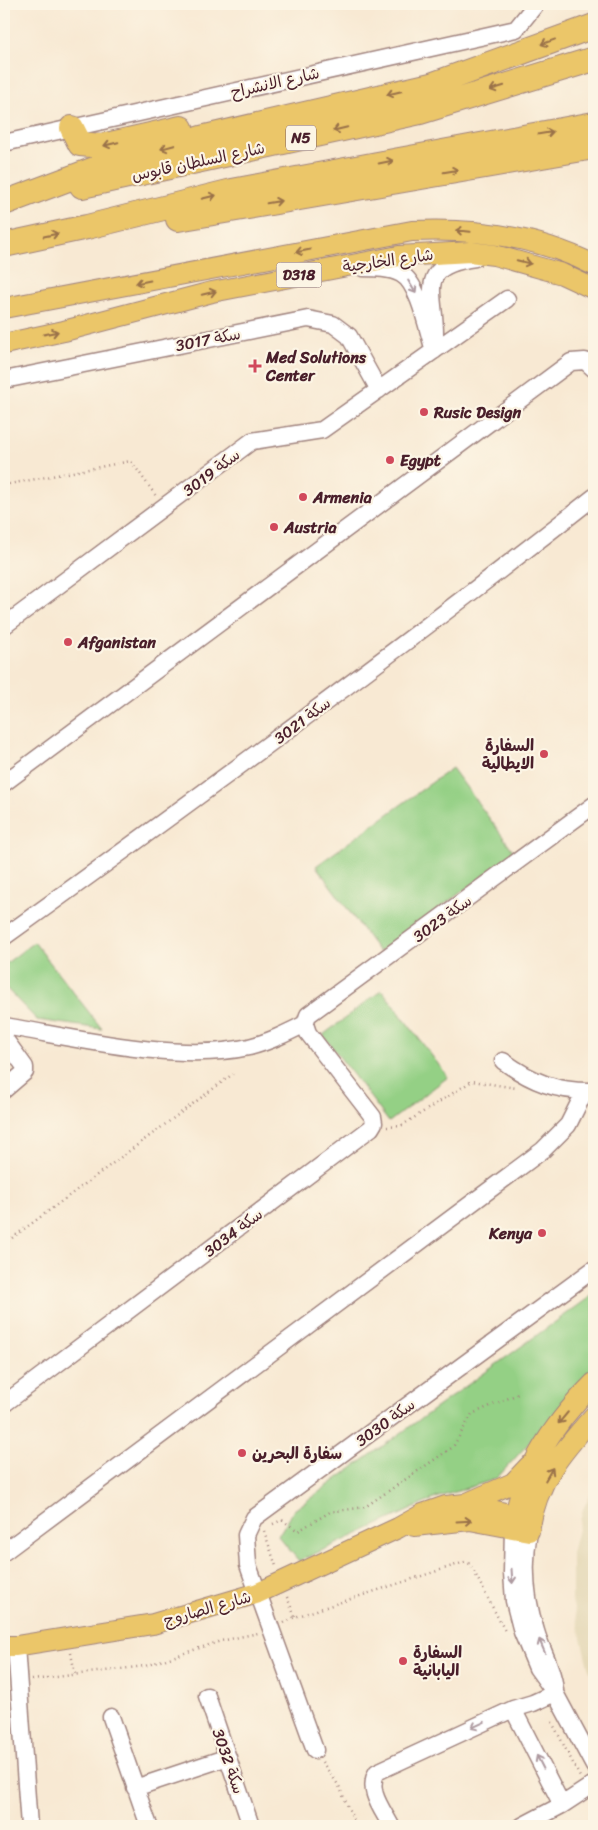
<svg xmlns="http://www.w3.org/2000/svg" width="598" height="1830" viewBox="0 0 598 1830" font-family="Sriracha,'Playpen Sans Arabic',sans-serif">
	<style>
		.built { fill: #e6daba }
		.green { fill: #94d085; stroke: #6f7858 }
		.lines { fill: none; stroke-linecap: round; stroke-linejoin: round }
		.minor-casing { stroke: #a1847f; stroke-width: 19 }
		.major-casing { stroke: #a1847f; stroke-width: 22 }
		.highway-casing { stroke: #a1847f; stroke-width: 26 }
		.path { stroke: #a1847f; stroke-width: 2.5; stroke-dasharray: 1 4; stroke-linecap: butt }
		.minor { stroke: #fff; stroke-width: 16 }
		.major { stroke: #ebc669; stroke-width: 20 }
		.highway { stroke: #ebc669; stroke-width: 24 }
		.oneway { stroke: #9a724a }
		.oneway2 { stroke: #ae9aa0 }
		.poi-dot { fill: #d1495b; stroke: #fcf5e5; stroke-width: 2 }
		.labels { text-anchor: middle; stroke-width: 4.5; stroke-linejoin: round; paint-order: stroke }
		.shield { fill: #fcf5e5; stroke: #7f5f63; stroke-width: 1 }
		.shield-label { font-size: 15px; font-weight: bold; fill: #4a1f2b }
		.street-label { font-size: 16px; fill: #4a1f2b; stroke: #fcf5e5 }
		.poi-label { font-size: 16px; font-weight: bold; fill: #4a1f2b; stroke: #fcf5e5; text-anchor: start }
	</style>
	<rect width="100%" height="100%" fill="#fcf5e5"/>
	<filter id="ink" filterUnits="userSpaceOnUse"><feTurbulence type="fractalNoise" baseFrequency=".02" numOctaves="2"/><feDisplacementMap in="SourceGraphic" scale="10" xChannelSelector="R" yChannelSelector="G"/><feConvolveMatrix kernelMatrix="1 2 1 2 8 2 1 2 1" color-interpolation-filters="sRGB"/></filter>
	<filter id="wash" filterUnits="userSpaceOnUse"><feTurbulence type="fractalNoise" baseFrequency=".0096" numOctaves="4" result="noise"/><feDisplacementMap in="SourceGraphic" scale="20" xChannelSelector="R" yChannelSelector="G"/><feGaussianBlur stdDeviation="1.12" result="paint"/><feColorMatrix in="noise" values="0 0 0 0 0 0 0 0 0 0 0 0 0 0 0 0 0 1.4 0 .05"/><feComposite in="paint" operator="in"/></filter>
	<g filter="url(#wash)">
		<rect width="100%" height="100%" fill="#f8e9d3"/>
		<path class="built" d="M594,1487v194l-6,-14 -16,-67v-47l11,-44z"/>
		<path class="green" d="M452,768l63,85 -136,99 -63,-86z
			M34,942l68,87 -65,-9 -33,-34v-21z
			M382,990l66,87 -59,45 -66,-87z
			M594,1294v78l-98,107 -60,19 -137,63 -21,-25 16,-26z"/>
	</g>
	<g filter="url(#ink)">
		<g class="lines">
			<g class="minor-casing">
				<path id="minor" d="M4,143l512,-114 20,-25
					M363,268c13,0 27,0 38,6 18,9 27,58 33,77
					M435,337c1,-46 -21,-70 40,-79
					M4,380l304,-61 25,5 16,12 30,54
					M4,626l248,-185 70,-11 185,-131
					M4,783l567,-421 14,-1 9,8
					M4,937c199,-143 397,-288 590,-440
					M4,1026c73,12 173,37 245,21 20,-5 38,-14 56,-23
					M4,1038l21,29v5l-21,18
					M503,1061c29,21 54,31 91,30
					M4,1404l367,-276 3,-5 -1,-6 -65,-84 -3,-9 3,-9 286,-210
					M513,1527l-1,46 2,28 8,31 15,36 18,25 39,73
					M529,1531c-6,34 -4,67 7,100 6,21 17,37 19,59
					M4,1552l539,-402 25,-25 17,-34
					M16,1646l13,180
					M207,1696l44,130
					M513,1709l49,96
					M111,1717l38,109
					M315,1750l-67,-185 -2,-30 8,-17 340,-249
					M135,1788l93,-31
					M391,1826c-8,-16 -25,-36 -14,-54l136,-63 20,-6 22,-10
					M522,1826l40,-21 32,-21"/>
			</g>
			<g class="major-casing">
				<path id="major" d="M4,308l408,-77c62,-3 127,6 182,34
					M4,344l60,-13 148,-39 187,-36 71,-4 24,3 68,19 32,15
					M465,1504l48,-21 16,-17
					M414,1526l56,-6 59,11c8,-51 32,-78 65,-115
					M513,1527c8,-56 42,-105 81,-144
					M4,1646h12l137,-22 105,-31 140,-65 25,-14 23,-8 19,-2 66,15"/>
			</g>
			<g class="highway-casing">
				<path id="highway" d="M72,128l8,16 22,2 79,-18
					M82,186l338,-74 174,-53
					M4,203l104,-39 93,-26 230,-53 163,-59
					M178,219l416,-72
					M4,245l83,-18 145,-36 362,-67"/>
			</g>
			<path class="path" d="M4,485l127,-24 25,35
				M387,1127l14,-1 71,-45 44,7
				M4,1244l229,-170
				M273,1524l9,-4 16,11 32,-19 35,-5 88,-60 19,-33 46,-20
				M264,1531l12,35
				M287,1597l8,20
				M284,1623l11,-6 170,-55 5,2 36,69
				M71,1653l4,21
				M32,1680l113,-14 76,-25 37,-8
				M552,1722l28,55
				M322,1762l17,24 17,40"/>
			<use href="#minor" class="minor"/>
			<use href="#major" class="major"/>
			<use href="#highway" class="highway"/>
		</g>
		<defs><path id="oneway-shaft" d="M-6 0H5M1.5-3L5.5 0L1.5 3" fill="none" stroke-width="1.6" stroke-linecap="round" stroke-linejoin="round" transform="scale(1.25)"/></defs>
		<g class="oneway">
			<use href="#oneway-shaft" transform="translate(548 42) rotate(160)"/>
			<use href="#oneway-shaft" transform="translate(497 88) rotate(163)"/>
			<use href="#oneway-shaft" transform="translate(394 93) rotate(167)"/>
			<use href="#oneway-shaft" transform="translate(340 129) rotate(167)"/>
			<use href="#oneway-shaft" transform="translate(546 133) rotate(-10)"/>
			<use href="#oneway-shaft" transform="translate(111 144) rotate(167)"/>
			<use href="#oneway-shaft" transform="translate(168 147) rotate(165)"/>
			<use href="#oneway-shaft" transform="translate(386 162) rotate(-11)"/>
			<use href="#oneway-shaft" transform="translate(451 171) rotate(-10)"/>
			<use href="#oneway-shaft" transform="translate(209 197) rotate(-14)"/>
			<use href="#oneway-shaft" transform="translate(274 202) rotate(-10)"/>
			<use href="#oneway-shaft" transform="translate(463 231) rotate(-174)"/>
			<use href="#oneway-shaft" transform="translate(51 235) rotate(-12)"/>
			<use href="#oneway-shaft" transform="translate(303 251) rotate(169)"/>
			<use href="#oneway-shaft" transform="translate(524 262) rotate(14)"/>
			<use href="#oneway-shaft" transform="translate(143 282) rotate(169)"/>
			<use href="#oneway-shaft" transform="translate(209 293) rotate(-14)"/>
			<use href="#oneway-shaft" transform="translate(51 333) rotate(-12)"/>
			<use href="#oneway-shaft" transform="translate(563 1418) rotate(130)"/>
			<use href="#oneway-shaft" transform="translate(549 1474) rotate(-60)"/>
			<use href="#oneway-shaft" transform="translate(464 1521) rotate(-3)"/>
		</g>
		<g class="oneway2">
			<use href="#oneway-shaft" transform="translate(412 287) rotate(59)"/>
			<use href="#oneway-shaft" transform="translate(512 1576) rotate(86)"/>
			<use href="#oneway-shaft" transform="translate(542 1646) rotate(-113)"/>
			<use href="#oneway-shaft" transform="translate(478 1725) rotate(155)"/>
			<use href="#oneway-shaft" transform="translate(540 1762) rotate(-117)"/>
		</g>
	</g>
	<g class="poi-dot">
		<path d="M252.5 358.5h5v5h5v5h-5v5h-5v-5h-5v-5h5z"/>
		<circle cx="424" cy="412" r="5"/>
		<circle cx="390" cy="460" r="5"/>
		<circle cx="303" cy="497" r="5"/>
		<circle cx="274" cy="527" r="5"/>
		<circle cx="68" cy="642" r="5"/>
		<circle cx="544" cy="754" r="5"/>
		<circle cx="542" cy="1233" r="5"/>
		<circle cx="242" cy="1453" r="5"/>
		<circle cx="403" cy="1661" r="5"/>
	</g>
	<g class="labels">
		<g class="shield">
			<rect x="286" y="125.5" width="30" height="25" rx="4"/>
			<rect x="276.5" y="262.5" width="45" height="25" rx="4"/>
		</g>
		<g class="shield-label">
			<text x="301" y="143">N5</text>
			<text x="299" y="280">D318</text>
		</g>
		<g class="street-label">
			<text transform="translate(275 82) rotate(-13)" y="6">شارع الانشراح</text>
			<text transform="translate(198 161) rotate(-12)" y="6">شارع السلطان قابوس</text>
			<text transform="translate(388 260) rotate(-8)" y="6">شارع الخارجية</text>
			<text transform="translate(208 339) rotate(-11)" y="6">سكة 3017</text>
			<text transform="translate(211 472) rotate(-37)" y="6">سكة 3019</text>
			<text transform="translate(302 720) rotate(-37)" y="6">سكة 3021</text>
			<text transform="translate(442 918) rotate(-36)" y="6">سكة 3023</text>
			<text transform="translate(233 1232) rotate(-37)" y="6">سكة 3034</text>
			<text transform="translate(385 1422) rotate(-36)" y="6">سكة 3030</text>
			<text transform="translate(207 1608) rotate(-16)" y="6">شارع الصاروج</text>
			<text transform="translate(229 1761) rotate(71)" y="6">سكة 3032</text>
		</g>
		<g class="poi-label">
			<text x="266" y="363">Med Solutions<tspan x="266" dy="18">Center</tspan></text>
			<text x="434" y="418">Rusic Design</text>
			<text x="400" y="466">Egypt</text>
			<text x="313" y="503">Armenia</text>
			<text x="284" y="533">Austria</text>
			<text x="78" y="648">Afganistan</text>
			<text x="534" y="751" text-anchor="end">السفارة<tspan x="534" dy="18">الايطالية</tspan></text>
			<text x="532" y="1239" text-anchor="end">Kenya</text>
			<text x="252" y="1459">سفارة البحرين</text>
			<text x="413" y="1658">السفارة<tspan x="413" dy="18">اليابانية</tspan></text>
		</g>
	</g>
	<rect width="598" height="1830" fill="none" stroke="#fcf5e5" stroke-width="20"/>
</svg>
